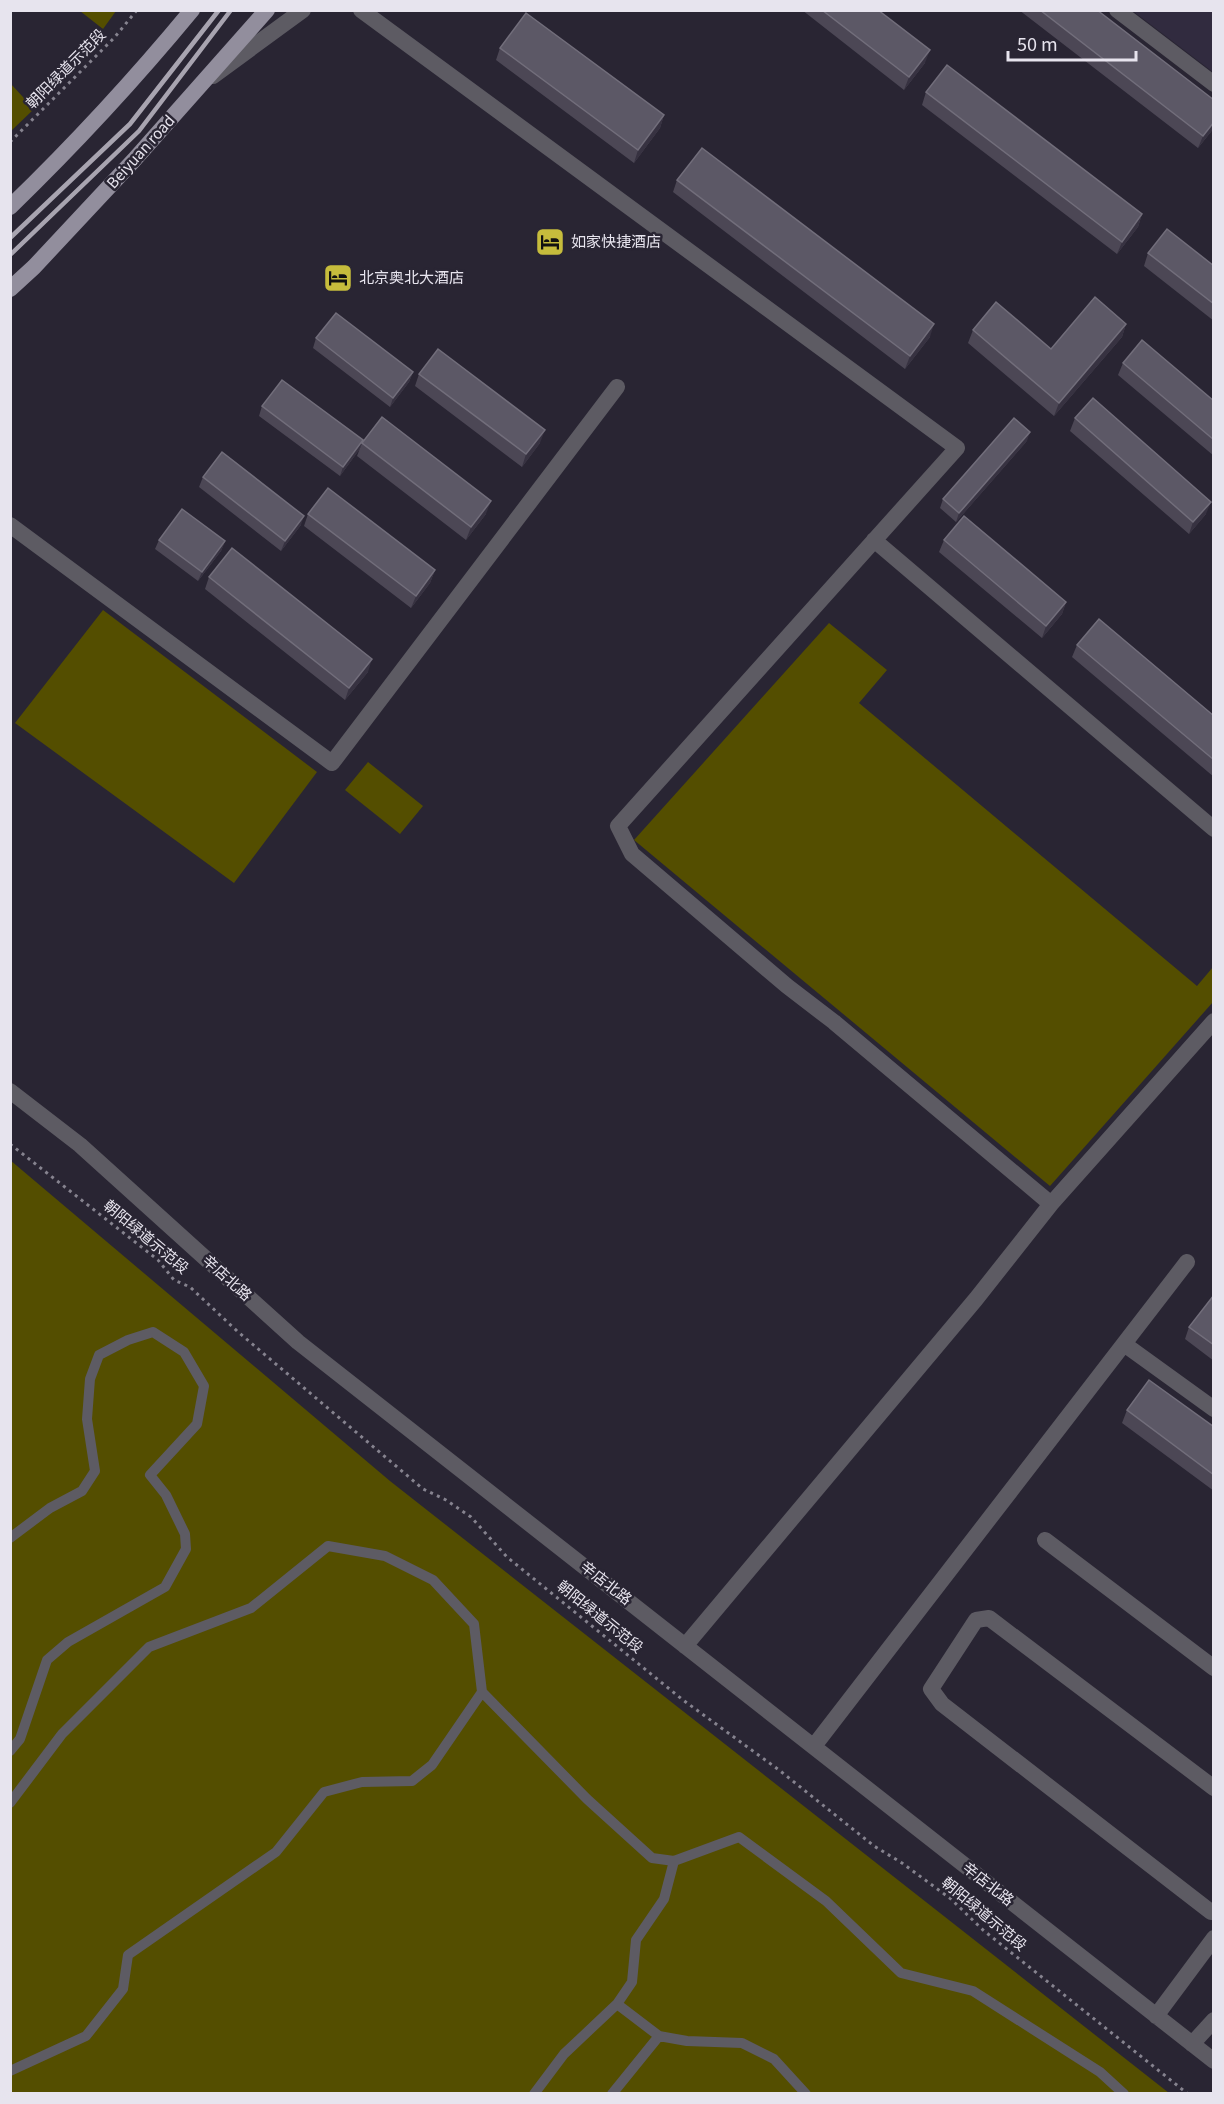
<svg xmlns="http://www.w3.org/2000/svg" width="1224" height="2104" viewBox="0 0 1224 2104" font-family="Georgia,'Noto Sans SC',serif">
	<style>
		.built { fill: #312b3f }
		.green { fill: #544e00 }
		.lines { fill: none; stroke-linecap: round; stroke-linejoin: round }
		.path { stroke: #86838f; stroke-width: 3; stroke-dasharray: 3 4.5; stroke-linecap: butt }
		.service { stroke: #5d5b63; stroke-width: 10 }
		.minor { stroke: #5d5b63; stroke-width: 16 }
		.tertiary { stroke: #5d5b63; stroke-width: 16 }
		.primary { stroke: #928e9d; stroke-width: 16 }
		.rail { stroke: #a8a4b0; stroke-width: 4.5 }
		.wall { fill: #4c4755 }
		.shaded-wall { fill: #373241 }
		.building { fill: #5c5866; stroke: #726e7b; stroke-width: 1.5 }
		.labels { text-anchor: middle; stroke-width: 5; stroke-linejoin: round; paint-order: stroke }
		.street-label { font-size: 15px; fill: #e7e4ee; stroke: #292533 }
		.poi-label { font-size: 15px; fill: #e7e4ee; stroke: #292533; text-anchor: start }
	</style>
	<rect width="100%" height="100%" fill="#292533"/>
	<path class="built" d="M1133,11h80v61z"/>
	<path class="green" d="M80,11h36l-13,18z
		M11,84l23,25 -23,22z
		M103,610l214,162 -83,111 -219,-160z
		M829,623l58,47 -28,33 338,283 16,-19v35l-163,184 -416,-346z
		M368,762l55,44 -23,28 -55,-44z
		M10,1160l380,321 779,612h-1158z"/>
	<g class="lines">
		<path class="path" d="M10,142l104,-104 23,-28
			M10,1144l148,116 16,20 16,7 47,44 186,158 23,11 25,17 36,40 176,143 96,70 95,76 28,17 49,36 32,31 205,164"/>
		<path class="service" d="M10,1538l40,-30 32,-17 13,-20 -8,-52 3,-40 9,-24 29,-15 25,-8 31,20 20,34 -7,38 -47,51 16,20 19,39 1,15 -21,38 -97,55 -21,18 -27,79 -10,12
			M482,1692l105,107 65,59 22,3 65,-24 87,64 75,72 72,18 127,81 24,22
			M10,1803l52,-69 87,-87 102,-39 77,-62 57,10 48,24 41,44 8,68 -50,73 -20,16 -50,1 -38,10 -48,60 -148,103 -5,34 -37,47 -76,35
			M617,2004l42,32 28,5 55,2 32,16 32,35
			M534,2094l30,-40 53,-50 15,-22 4,-42 28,-41 10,-38
			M612,2094l47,-58"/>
		<path class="minor" d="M361,10l596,438 -339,378 14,28 155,132 47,36 217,182
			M1117,10l97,74
			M10,525l322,238 285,-376
			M874,540l340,289
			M10,1091l70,54 218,197 916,719
			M1124,1344l90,65
			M1045,1540l169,128
			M685,1646l291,-347 75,-95 163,-183
			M814,1746l373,-484
			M1211,1912l-269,-208 -11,-15 45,-69 13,-2 225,170
			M1156,2016l58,-78
			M1192,2044l22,-24"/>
		<path class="tertiary" d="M213,76l90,-66"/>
		<path class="primary" d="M10,207c64,-62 125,-128 182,-197
			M10,289l24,-22 100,-107 133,-150"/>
		<path class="rail" d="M10,238l120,-114 89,-114
			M10,255l129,-124 92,-121"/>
	</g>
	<path class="wall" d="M802,10h76l47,53 -21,27z
		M1019,10h78l117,90v28l-16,20z
		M500,48l164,67 -4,13 -26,35 -138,-103z
		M926,92l216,122 -4,13 -21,27 -195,-149z
		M677,180l253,157 -25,32 -232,-177z
		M1148,253l66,13v55l-70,-55z
		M1126,324l-4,13 -68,79 -86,-73 5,-13 78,19z
		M316,338l97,34 -4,10 -19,25 -77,-59z
		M1123,363l91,38v55l-96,-81z
		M419,374l121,69 -18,24 -107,-81z
		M262,406l101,34 -4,10 -19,26 -81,-60z
		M1075,418l131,96 -17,20 -119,-103z
		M1027,441l-71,81 -16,-14 3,-9z
		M362,443l124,71 -20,26 -109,-84z
		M203,477l98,48 -20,26 -82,-64z
		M308,514l127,56 -5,13 -19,25 -107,-82z
		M159,540l66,1 -4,10 -23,30 -43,-32z
		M944,540l122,62 -4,12 -20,24 -103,-86z
		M209,577l159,95 -23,28 -140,-111z
		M1077,645l137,71v61l-142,-120z
		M1214,1295v66l-29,-22 4,-12z
		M1127,1410l87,17v64l-92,-68z"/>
	<path class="shaded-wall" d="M930,50l-5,13 -21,27 5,-13z
		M664,115l-4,13 -26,35 4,-13z
		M1214,122v6l-16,20 5,-12z
		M1142,214l-4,13 -21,27 5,-12z
		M934,324l-4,13 -25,32 5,-13z
		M1126,324l-4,13 -68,79 5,-13z
		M413,372l-4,10 -19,25 3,-9z
		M545,430l-5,13 -18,24 4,-13z
		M1030,432l-3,9 -71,81 3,-9z
		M363,440l-4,10 -19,26 3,-9z
		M491,501l-5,13 -20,26 5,-13z
		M1211,502l-5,12 -17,20 4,-12z
		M304,516l-3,9 -20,26 4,-10z
		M225,541l-4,10 -23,30 4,-9z
		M435,570l-5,13 -19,25 5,-12z
		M1066,602l-4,12 -20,24 4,-12z
		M372,659l-4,13 -23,28 4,-12z"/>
	<path class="building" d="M822,10h56l52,40 -21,27z
		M1040,10h57l117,90v22l-11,14z
		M526,13l138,102 -26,35 -138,-102z
		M947,65l195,149 -20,28 -196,-150z
		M702,148l232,176 -24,32 -233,-176z
		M1167,229l47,37v38l-66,-51z
		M1095,297l31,27 -67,79 -86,-73 23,-28 55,47z
		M336,313l77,59 -20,26 -77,-60z
		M1142,340l72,61v39l-91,-77z
		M438,349l107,81 -19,24 -107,-80z
		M282,380l81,60 -20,27 -81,-61z
		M1093,398l118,104 -18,20 -118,-104z
		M382,417l109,84 -20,26 -109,-84z
		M1014,418l16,14 -71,81 -16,-14z
		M222,452l82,64 -19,25 -82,-64z
		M328,488l107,82 -19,26 -108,-82z
		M182,509l43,32 -23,31 -43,-32z
		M964,516l102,86 -20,24 -102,-86z
		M232,548l140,111 -23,29 -140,-111z
		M1099,619l115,97v44l-137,-115z
		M1214,1295v50l-25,-18z
		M1149,1380l65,47v48l-87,-65z"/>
	<defs>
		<g id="hotel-square" transform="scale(1.5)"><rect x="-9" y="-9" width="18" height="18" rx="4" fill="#c6bc3c" stroke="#292533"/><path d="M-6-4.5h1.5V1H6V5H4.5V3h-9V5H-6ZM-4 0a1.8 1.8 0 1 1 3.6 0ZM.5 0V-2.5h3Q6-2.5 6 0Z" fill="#111"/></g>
	</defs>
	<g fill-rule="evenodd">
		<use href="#hotel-square" x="550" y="242"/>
		<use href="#hotel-square" x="338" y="278"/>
	</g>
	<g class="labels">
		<g class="street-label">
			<text transform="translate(66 69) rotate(-45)" y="5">朝阳绿道示范段</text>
			<text transform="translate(141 152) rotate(-48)" y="5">Beiyuan road</text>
			<text transform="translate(146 1237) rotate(40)" y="5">朝阳绿道示范段</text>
			<text transform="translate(227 1278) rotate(42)" y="5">辛店北路</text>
			<text transform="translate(606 1583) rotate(38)" y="5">辛店北路</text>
			<text transform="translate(600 1617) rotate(39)" y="5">朝阳绿道示范段</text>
			<text transform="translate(988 1884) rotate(38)" y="5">辛店北路</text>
			<text transform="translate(984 1914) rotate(40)" y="5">朝阳绿道示范段</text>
		</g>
		<g class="poi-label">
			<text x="571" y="247">如家快捷酒店</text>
			<text x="359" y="283">北京奥北大酒店</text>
		</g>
	</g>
	<rect width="1224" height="2104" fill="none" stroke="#e7e4ee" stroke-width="24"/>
	<path d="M1008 51v9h128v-9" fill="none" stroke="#e7e4ee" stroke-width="3"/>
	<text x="1017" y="51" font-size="18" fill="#e7e4ee" stroke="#292533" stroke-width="4.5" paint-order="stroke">50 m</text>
</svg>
